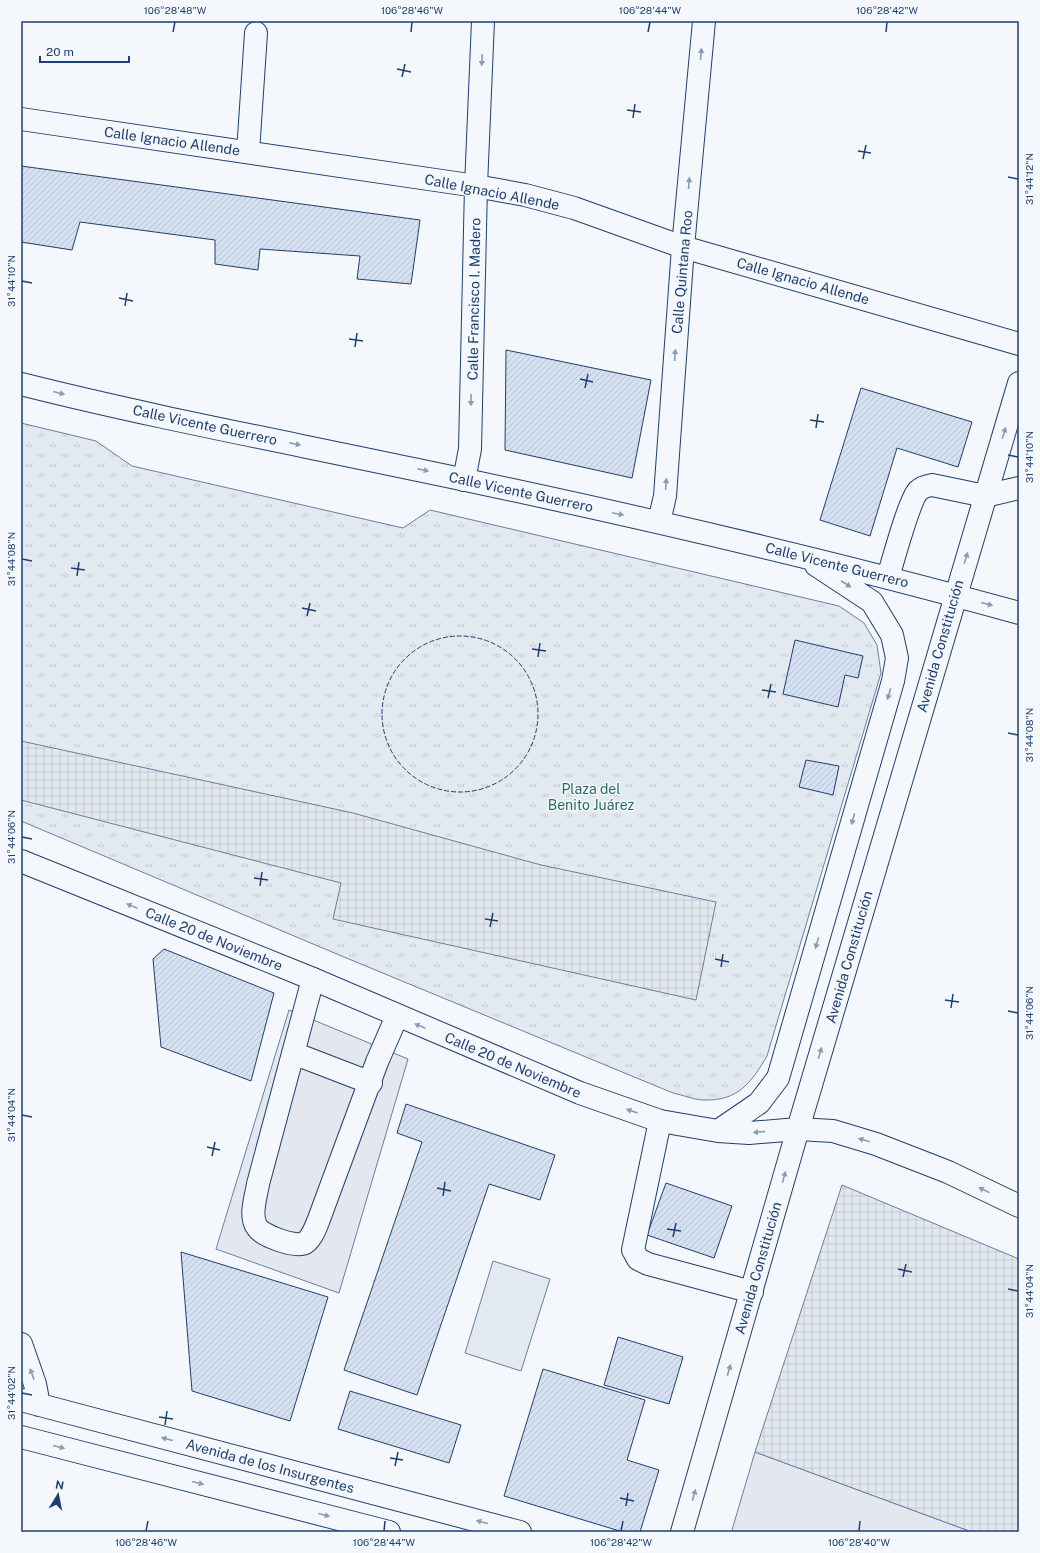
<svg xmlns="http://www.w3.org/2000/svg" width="1040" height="1553" viewBox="0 0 1040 1553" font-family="'Public Sans',sans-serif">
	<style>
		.grass { fill: url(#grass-tufts); stroke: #687fa3 }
		.pitch { fill: #e3e9f0; stroke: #687fa3 }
		.parking { fill: #e3e8f0; stroke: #687fa3 }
		.plaza { fill: url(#plaza-grid); stroke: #687fa3 }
		.building { fill: url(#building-hatch); stroke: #1d3f73 }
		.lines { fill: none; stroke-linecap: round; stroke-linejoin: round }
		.minor-casing { stroke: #1d3f73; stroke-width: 24 }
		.major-casing { stroke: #1d3f73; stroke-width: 24 }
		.minor { stroke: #f4f7fb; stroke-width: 22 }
		.major { stroke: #f4f7fb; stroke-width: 22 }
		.fence { stroke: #1d3f73; stroke-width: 1; stroke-dasharray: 5 2; stroke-linecap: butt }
		.oneway { fill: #889bb7 }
		.ticks { fill: none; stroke: #1d3f73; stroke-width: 1.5 }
		.labels { text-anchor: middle; stroke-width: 3; stroke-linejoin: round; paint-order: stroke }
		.street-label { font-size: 14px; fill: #1d3f73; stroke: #f4f7fb }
		.park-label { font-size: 14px; fill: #2c6c60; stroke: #f4f7fb }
		.neatline { fill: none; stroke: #1d3f73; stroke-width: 1.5 }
		.ticks-label { font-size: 10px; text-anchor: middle; fill: #1d3f73 }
	</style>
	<defs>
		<pattern id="grass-tufts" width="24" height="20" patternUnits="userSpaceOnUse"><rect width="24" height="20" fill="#e3e9f0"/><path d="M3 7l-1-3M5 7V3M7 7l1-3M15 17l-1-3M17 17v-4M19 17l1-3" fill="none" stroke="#c2c9d1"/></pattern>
		<pattern id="plaza-grid" width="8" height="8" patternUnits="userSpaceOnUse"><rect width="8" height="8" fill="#e3e8f0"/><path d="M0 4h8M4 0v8" fill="none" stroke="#c2c8d1"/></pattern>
		<pattern id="building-hatch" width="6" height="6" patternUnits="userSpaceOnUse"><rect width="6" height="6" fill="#d5e0f0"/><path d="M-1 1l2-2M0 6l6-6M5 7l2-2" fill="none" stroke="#b6c1d1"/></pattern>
	</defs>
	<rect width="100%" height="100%" fill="#f4f7fb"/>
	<path class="grass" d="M21,423l75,18 36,25 271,62 27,-18 409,96 25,17 13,22 4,28 -114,383c-16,27 -29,45 -63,44 -10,0 -21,-5 -31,-7l-329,-136 -323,-136z"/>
	<path class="pitch" d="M493,1261l57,18 -29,92 -56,-18z"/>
	<path class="parking" d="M289,1010l119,49 -69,234 -123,-44z
		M755,1452l217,80h-239l-1,-2z"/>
	<path class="plaza" d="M21,741l332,72 188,52 175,37 -20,98 -363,-81 8,-36 -320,-83z
		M842,1185l177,74v273h-47l-217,-80z"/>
	<path class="building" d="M21,166l399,54 -9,64 -54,-5 3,-23 -100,-7 -2,21 -43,-6v-24l-135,-18 -8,28 -51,-8z
		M506,350l145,30 -19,98 -127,-28z
		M861,388l111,34 -14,45 -61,-19 -27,88 -50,-16z
		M795,640l68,16 -5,22 -13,-3 -7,32 -55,-13z
		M806,760l33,6 -6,29 -34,-8z
		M164,949l110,44 -23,88 -90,-34 -8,-88z
		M406,1104l149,51 -15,45 -51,-16 -72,211 -73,-25 78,-228 -25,-9z
		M666,1183l66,23 -18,52 -67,-23z
		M181,1252l147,45 -38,124 -98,-30z
		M618,1337l65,20 -14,47 -65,-19z
		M543,1369l102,31 -18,60 32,10 -19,62h-17l-119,-36z
		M350,1391l111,34 -12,38 -111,-34z"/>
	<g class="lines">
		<g class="minor-casing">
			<path id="minor" d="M21,119l455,67 49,9 49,13 109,39 336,97
				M248,152l8,-119
				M464,480l6,-31 6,-263 7,-165
				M659,522l6,-26 18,-249 21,-226
				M888,577c5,-16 21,-76 30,-86 4,-4 8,-5 14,-6l53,11 34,-8
				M313,979l-55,205c-2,13 -9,32 -1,43 5,9 39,21 48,16 7,-5 11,-16 14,-24l58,-157 20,-46
				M293,1053l78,30
				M660,1121l-27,129 5,9 10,5 104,28
				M682,1532l116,-403 221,-746"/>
		</g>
		<g class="major-casing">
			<path id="major" d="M21,384c131,33 265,58 397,86 202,42 403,88 601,143
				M21,861l292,118 267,114 80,28 58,10 31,2 49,-4 35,2 43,13 72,28 71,34
				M718,1131l41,-28 19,-25 115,-397 4,-23 -5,-23 -20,-33 -56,-37
				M21,1344l14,40 4,21
				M21,1400l499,132
				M21,1437l368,95"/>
		</g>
		<use href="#minor" class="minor"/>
		<use href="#major" class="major"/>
		<path class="fence" d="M382 714a78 78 0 1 1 156 0a78 78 0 1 1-156 0Z"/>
	</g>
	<defs><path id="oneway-solid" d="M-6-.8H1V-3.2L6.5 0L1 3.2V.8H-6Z"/></defs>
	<g class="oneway">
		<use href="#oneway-solid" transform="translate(701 54) rotate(-85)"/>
		<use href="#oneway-solid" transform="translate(482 60) rotate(92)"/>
		<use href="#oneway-solid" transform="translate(689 183) rotate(-85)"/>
		<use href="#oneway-solid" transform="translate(675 355) rotate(-86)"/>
		<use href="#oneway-solid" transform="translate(59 393) rotate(14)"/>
		<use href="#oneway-solid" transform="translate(471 400) rotate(91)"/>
		<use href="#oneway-solid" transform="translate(1004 433) rotate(-73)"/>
		<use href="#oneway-solid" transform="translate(295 444) rotate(12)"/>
		<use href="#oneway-solid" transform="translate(423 470) rotate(12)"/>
		<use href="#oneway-solid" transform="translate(666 484) rotate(-86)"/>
		<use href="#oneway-solid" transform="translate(618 514) rotate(12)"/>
		<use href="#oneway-solid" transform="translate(966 558) rotate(-73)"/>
		<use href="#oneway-solid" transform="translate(846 584) rotate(33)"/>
		<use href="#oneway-solid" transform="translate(987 604) rotate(15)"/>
		<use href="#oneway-solid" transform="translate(889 694) rotate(106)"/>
		<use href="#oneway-solid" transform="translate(853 819) rotate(106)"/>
		<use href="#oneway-solid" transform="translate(132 906) rotate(-158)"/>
		<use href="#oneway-solid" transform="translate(817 943) rotate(106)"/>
		<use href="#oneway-solid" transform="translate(420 1026) rotate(-157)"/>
		<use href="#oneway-solid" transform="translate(820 1053) rotate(-74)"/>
		<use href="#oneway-solid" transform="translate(632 1111) rotate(-161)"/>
		<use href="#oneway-solid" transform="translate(759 1132) rotate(176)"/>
		<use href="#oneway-solid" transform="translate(864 1140) rotate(-164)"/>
		<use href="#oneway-solid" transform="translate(784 1177) rotate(-74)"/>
		<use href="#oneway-solid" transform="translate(984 1190) rotate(-154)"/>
		<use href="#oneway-solid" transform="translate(729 1370) rotate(-74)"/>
		<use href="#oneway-solid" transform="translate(32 1374) rotate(-110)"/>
		<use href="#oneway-solid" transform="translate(167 1439) rotate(-165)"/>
		<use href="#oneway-solid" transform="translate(59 1447) rotate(14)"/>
		<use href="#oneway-solid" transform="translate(198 1483) rotate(14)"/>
		<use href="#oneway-solid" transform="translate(694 1495) rotate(-74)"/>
		<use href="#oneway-solid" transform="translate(324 1515) rotate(14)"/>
		<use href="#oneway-solid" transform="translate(482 1522) rotate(-165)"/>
	</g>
	<path class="ticks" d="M173,32l2,-10M411,32l1,-10M648,32l2,-10M886,32l1,-10M397,69l14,3M402,77l3,-13M627,110l14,2M633,118l2,-14M858,151l13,2M863,159l3,-14M1008,177l10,2M22,281l10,2M119,298l14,3M125,306l2,-13M349,339l14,2M355,347l2,-14M580,379l13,3M585,388l3,-14M810,420l14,2M816,428l2,-14M1008,455l10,2M22,559l10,2M71,568l14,2M77,576l2,-14M302,608l14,3M307,616l3,-13M532,649l14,2M538,657l2,-14M762,690l14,2M768,698l3,-14M1008,733l10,2M22,837l10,2M254,878l14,2M260,886l2,-14M485,919l13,2M490,927l3,-14M715,959l14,3M721,967l2,-13M945,1000l14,2M951,1008l2,-14M1008,1011l10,2M22,1115l10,2M207,1147l13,3M212,1156l3,-14M437,1188l14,3M443,1196l2,-14M667,1229l14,2M673,1237l3,-14M898,1269l14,3M903,1277l3,-13M1008,1289l10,2M22,1393l10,2M159,1417l14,2M165,1425l2,-14M390,1458l13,2M395,1466l3,-14M620,1498l14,3M626,1506l2,-13M146,1531l2,-10M384,1531l1,-10M621,1531l2,-10M859,1531l1,-10"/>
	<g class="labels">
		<g class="street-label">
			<text transform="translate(172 141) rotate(8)" y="5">Calle Ignacio Allende</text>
			<text transform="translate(492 192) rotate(11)" y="5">Calle Ignacio Allende</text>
			<text transform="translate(682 272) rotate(-85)" y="5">Calle Quintana Roo</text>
			<text transform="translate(803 281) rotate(16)" y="5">Calle Ignacio Allende</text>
			<text transform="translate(474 299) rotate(-89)" y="5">Calle Francisco I. Madero</text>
			<text transform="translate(205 425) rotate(12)" y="5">Calle Vicente Guerrero</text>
			<text transform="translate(521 492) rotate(12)" y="5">Calle Vicente Guerrero</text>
			<text transform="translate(837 565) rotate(14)" y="5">Calle Vicente Guerrero</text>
			<text transform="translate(940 646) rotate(-74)" y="5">Avenida Constitución</text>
			<text transform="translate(214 939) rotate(22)" y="5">Calle 20 de Noviembre</text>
			<text transform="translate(849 957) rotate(-74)" y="5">Avenida Constitución</text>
			<text transform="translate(513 1065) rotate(23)" y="5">Calle 20 de Noviembre</text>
			<text transform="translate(758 1268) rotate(-74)" y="5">Avenida Constitución</text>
			<text transform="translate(270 1466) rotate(15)" y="5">Avenida de los Insurgentes</text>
		</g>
		<g class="park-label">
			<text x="591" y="794">Plaza del<tspan x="591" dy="16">Benito Juárez</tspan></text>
		</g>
	</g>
	<rect width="1040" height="1553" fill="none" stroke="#f4f7fb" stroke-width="44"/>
	<g transform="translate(58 1495) rotate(10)" stroke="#f4f7fb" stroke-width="3" paint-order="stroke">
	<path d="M0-3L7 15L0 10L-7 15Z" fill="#1d3f73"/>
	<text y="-6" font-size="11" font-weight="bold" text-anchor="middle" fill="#1d3f73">N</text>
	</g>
	<path d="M40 56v6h89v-6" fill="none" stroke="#1d3f73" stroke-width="2"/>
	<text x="46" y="56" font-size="12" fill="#1d3f73" stroke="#f4f7fb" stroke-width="3" paint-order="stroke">20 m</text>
	<rect x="22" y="22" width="996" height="1509" class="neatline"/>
	<g class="ticks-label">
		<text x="175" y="14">106°28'48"W</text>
		<text x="412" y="14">106°28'46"W</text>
		<text x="650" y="14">106°28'44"W</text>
		<text x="887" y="14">106°28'42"W</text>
		<text transform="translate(1029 179) rotate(-90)" y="4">31°44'12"N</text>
		<text transform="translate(11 281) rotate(-90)" y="4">31°44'10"N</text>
		<text transform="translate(1029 457) rotate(-90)" y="4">31°44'10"N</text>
		<text transform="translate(11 559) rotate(-90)" y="4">31°44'08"N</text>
		<text transform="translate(1029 735) rotate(-90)" y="4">31°44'08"N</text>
		<text transform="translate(11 837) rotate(-90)" y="4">31°44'06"N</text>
		<text transform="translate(1029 1013) rotate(-90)" y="4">31°44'06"N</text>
		<text transform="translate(11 1115) rotate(-90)" y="4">31°44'04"N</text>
		<text transform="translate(1029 1291) rotate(-90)" y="4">31°44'04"N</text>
		<text transform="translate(11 1393) rotate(-90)" y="4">31°44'02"N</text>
		<text x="146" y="1546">106°28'46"W</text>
		<text x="384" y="1546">106°28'44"W</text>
		<text x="621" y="1546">106°28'42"W</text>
		<text x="859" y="1546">106°28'40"W</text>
	</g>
</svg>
